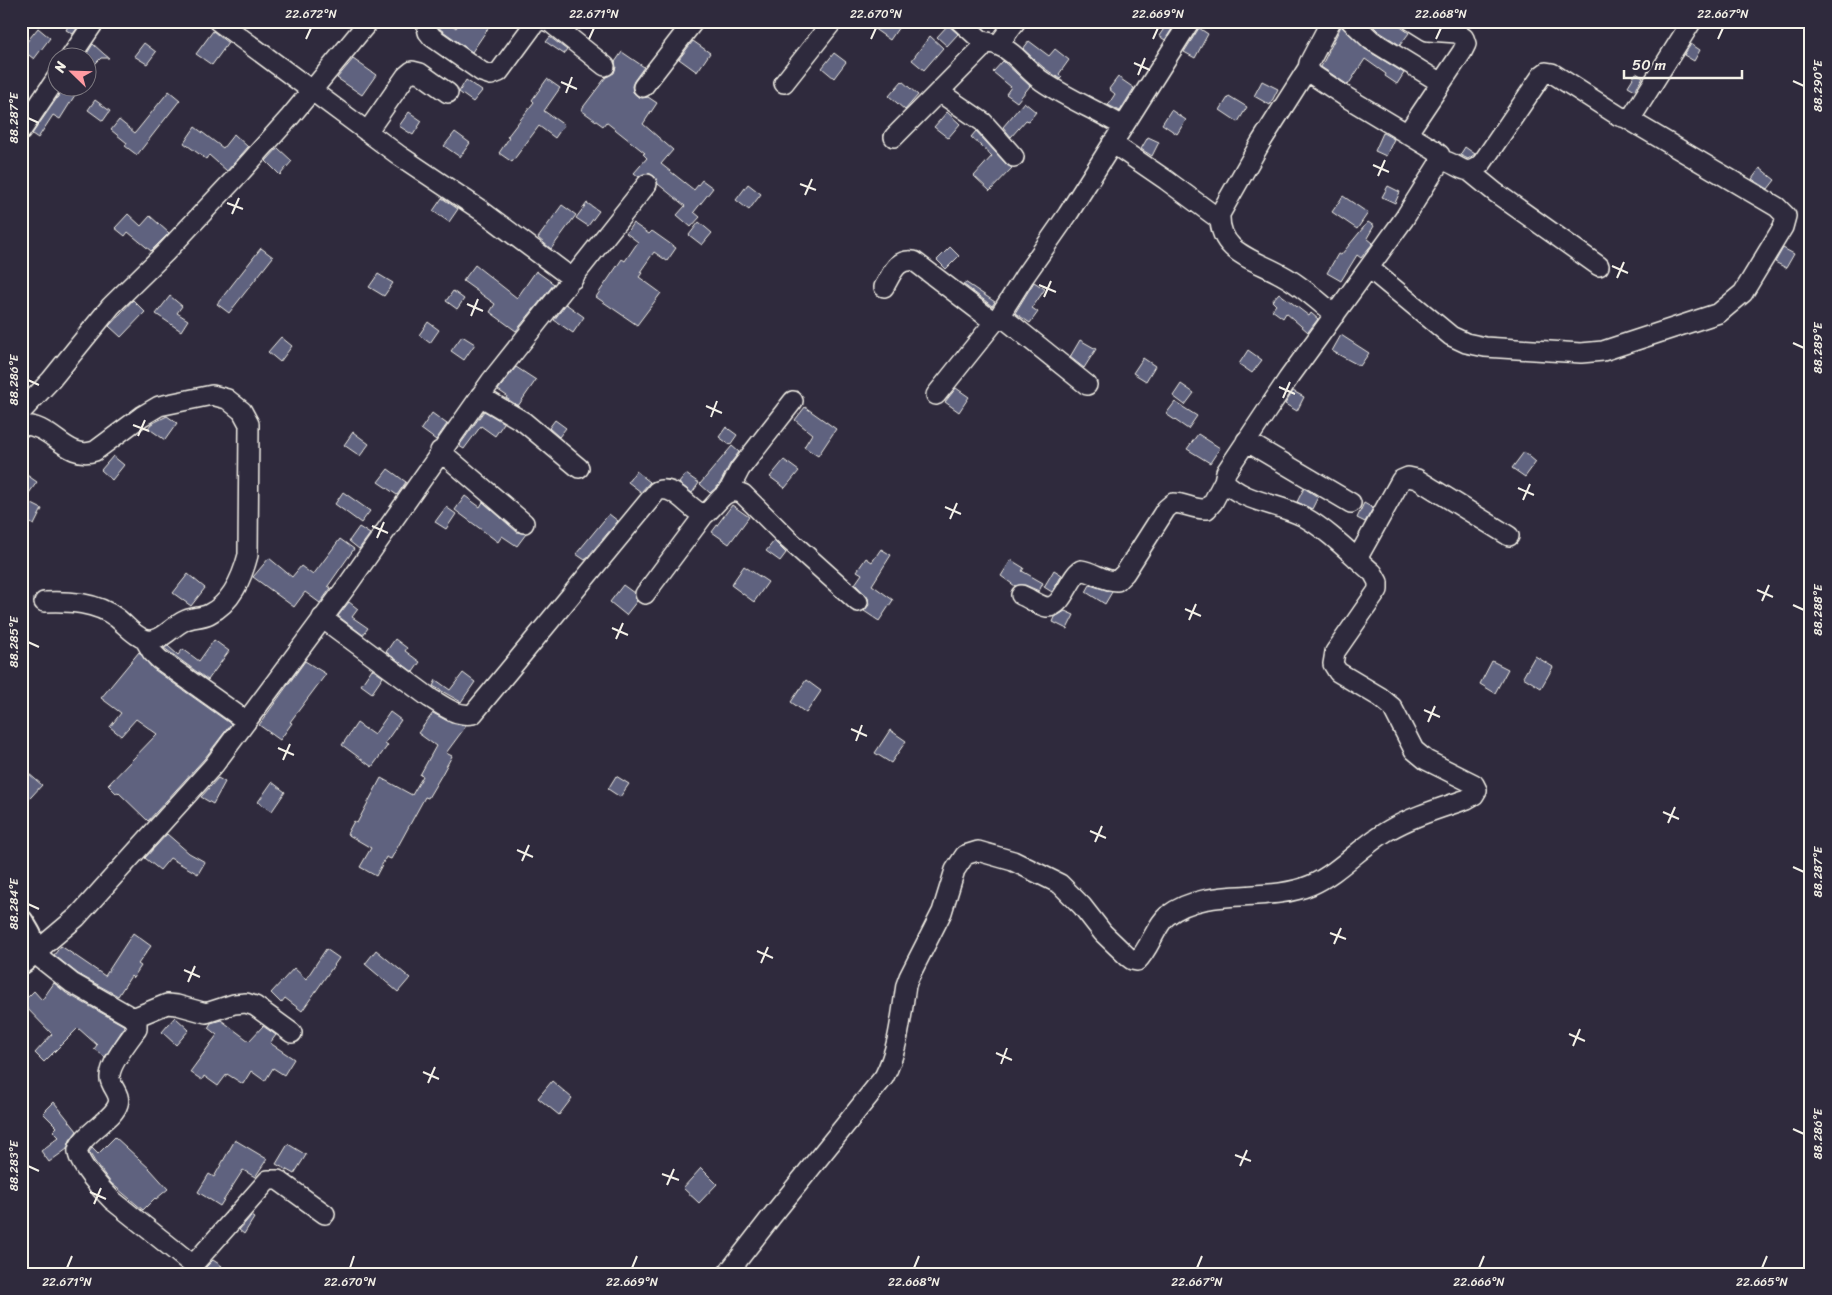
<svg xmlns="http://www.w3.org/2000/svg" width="1832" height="1295" viewBox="0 0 1832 1295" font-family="Sriracha,sans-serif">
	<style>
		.building { fill: #5e627f; stroke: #f4f1e8 }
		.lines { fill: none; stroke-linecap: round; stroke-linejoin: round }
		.minor-casing { stroke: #f4f1e8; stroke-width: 22 }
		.tertiary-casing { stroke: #f4f1e8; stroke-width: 28 }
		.minor { stroke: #2f2a3d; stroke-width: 19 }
		.tertiary { stroke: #2f2a3d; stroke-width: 24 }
		.ticks { fill: none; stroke: #f4f1e8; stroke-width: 2 }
		.neatline { fill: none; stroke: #f4f1e8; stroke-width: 2 }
		.ticks-label { font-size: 12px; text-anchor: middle; fill: #f4f1e8 }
	</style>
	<rect width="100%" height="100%" fill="#2f2a3d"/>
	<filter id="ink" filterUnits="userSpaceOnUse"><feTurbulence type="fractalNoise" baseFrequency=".02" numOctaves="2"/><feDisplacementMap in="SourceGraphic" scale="10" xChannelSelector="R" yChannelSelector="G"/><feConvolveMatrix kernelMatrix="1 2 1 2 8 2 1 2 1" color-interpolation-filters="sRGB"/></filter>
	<g filter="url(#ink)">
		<path class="building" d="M71,21l9,3 -7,10 -7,-4z
			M438,21h9l9,7 4,-7h33l-21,31 -32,-23z
			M863,21h40l-13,19z
			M1373,21h19l17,12 -9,12 -22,-14 -7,-7z
			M1167,24l5,5 -7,11 -6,-4z
			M948,25l10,9 -11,12 -10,-9z
			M1341,26l24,23 39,24 -7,11 -12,-8 1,-2 -21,-15 -17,26 -27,-18z
			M38,28l12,10 -16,21 -13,-10z
			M1199,28l9,6 -13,24 -11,-6z
			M213,31l15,12 -16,22 -16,-11z
			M930,36l13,12 -19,22 -12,-10z
			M550,37l17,13 -3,4 -18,-12z
			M693,41l17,12 -13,19 -18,-13z
			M1029,41l20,15 6,-7 14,11 -10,14 3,3 -2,2 -16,-11 -21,-19z
			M144,43l12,9 -9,12 -13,-8z
			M93,44l11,10 5,4h-8l-6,6 -7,-6h-4z
			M1691,44l9,6 -6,11 -10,-6z
			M622,52l22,15 -10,14 -2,5 1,6 4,4 5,2 6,-1 9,6 -14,21 30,26 -12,14 33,26 8,-10 11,8 -19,24 6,5 -9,10 -14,-12 8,-9 -27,-22 -4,-8 -6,-3 -9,4 -5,-4 13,-15 -4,-4 2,-1 -39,-31 -3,4 -22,-16 25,-33 8,-4 2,-6 -1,-5z
			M834,53l12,9 -12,16 -12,-10z
			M353,59l23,16 -14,20 -25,-17z
			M1003,61l27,25 -13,16 -11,-8 5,-7 -18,-15z
			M1636,73l7,4 -8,13 -7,-4z
			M1118,77l16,11 -14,23 -12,-6 7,-11 -6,-5z
			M547,79l13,9 -16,23 20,14 -9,13 -16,-12 -27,36 -13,-9 10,-15 -2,-1 27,-35 -2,-2z
			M466,80l16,11 -9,11 -14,-10z
			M902,81l16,14 -13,15 -16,-14z
			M1262,81l16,8 -8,16 -16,-9z
			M64,88l11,7 -15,24 -7,-4 -15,23 -6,-4z
			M169,91l11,9 -43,55 -12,-9 2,-3 -16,-13 8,-10 16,13z
			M1229,96l18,11 -9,15 -18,-12z
			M95,100l15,11 -7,10 -15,-11z
			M1024,102l12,10 -7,9 -3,-1 -15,17 -8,-10z
			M1171,110l15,10 -9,14 -15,-10z
			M409,112l13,9 -9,14 -14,-9z
			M947,112l13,12 -12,14 -14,-11z
			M195,127l28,21 11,-14 14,13 -21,24 -18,-16 -3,4 -22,-16z
			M976,131l30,33 6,4 -22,23 -16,-15 18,-20 -21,-19z
			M455,132l15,11 -10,14 -16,-11z
			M1383,133l11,6 -8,17 -11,-5z
			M1148,137l11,5 -7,14 -11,-7z
			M1465,147l10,7 -7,5 -8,-4z
			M278,148l14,13 -12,14 -14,-14z
			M1760,168l15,12 -7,9 -16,-10z
			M748,184l13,10 -12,16 -13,-10z
			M1388,186l12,6 -5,11 -13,-6z
			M1343,196l25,17 -11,16 -25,-17z
			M442,198l16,11 -9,13 -16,-11z
			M587,203l12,8 -11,15 -12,-8z
			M562,205l14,10 -25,34 -13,-11z
			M128,214l13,12 9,-10 19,17 -18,18 -23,-19 -3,4 -10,-8z
			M699,222l13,11 -10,12 -13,-10z
			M1368,222l6,4 -7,12 6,5 -12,15 -4,-3 -16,26 -14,-8 11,-19 3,1z
			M633,223l16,11 3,-3 24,17 -9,13 -13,-9 -14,20 2,1 -3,4 22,16 -24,32 -41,-28 26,-38 3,2 13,-19 -12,-9z
			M950,247l9,9 -13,13 -9,-9z
			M261,248l12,9 -44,56 -12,-9z
			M1783,248l11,6 -8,14 -11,-6z
			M475,265l42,33 19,-27 18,13 -38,47 -26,-19 5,-8 -32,-23z
			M378,274l15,9 -9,13 -15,-9z
			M965,282l30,20 -3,4 -29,-22z
			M1034,282l11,7 -13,19 6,4 -8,11 -15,-10z
			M453,291l11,8 -7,10 -11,-8z
			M1279,293l30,23 2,-3 7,6 -10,13 -22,-19 -3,5 -11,-8 4,-5 -4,-4z
			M170,296l12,10 -5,7 11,7 -7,11 -25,-17z
			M133,300l12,12 -24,25 -12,-11z
			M566,304l18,13 -11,16 -19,-13z
			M428,322l11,8 -9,13 -11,-8z
			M1341,335l28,18 -9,13 -28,-15z
			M462,336l13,8 -11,16 -13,-9z
			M281,337l11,9 -12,16 -12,-10z
			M1080,340l16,9 -12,19 -14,-11z
			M1248,350l14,10 -10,13 -13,-9z
			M1143,358l12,8 -9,15 -13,-8z
			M516,367l20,13 -18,26 -12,-8 1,-2 -9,-6z
			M1181,384l13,9 -9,12 -12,-9z
			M956,388l13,9 -10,15 -14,-10z
			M1293,391l11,6 -7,14 -12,-7z
			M1175,402l22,14 -9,13 -22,-15z
			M805,407l31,22 -18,27 -14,-9 8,-13 -17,-14z
			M484,411l20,12 -9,13 -14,-10 -17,23 -5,-3z
			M432,413l15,11 -11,16 -15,-11z
			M167,416l10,7 -12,17 -17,-12 3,-4z
			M555,420l11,8 -7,9 -10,-9z
			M726,427l11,8 -7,10 -11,-8z
			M353,432l16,12 -9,12 -16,-11z
			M1198,434l22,14 -10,15 -23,-14z
			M732,446l7,6 -9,12 -11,21 -9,8 -10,-9z
			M1524,452l12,10 -11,15 -13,-9z
			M113,456l11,9 -12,15 -11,-10z
			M784,460l15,11 -14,17 -15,-11z
			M388,469l18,13 -9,13 -19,-13z
			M21,471l16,11 -13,18 18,9 -8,16 -13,-7z
			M636,471l14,11 -9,10 -13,-10z
			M686,474l13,9 -7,10 -13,-10z
			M1304,488l14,9 -6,12 -15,-7z
			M343,492l27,19 -9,12 -26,-19z
			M465,496l15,11 3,-5 34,30 9,2 -9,12 -15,-10 -4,6 -43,-32z
			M1364,503l9,5 -8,14 -8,-4z
			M732,505l17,12 -20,27 -17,-12z
			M446,507l10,7 -10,15 -11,-7z
			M609,514l9,7 -33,39 -9,-6z
			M359,527l11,7 -11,15 -10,-8z
			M340,539l14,10 -26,37 3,2 -11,15 -15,-11 -11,15 -41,-30 16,-19 23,19 9,-11 12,9z
			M774,541l12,12 -6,8 -14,-10z
			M881,549l10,6 -19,30 21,15 -14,21 -15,-10 5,-6 -1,-7 -13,-14 7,-10 -5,-3 9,-13 6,4z
			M1011,560l13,8 -2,3 21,12 -4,8 -14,-6 -10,1 -14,-10z
			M744,566l24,16 -14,20 -23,-17z
			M1054,570l8,5 -10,17 -8,-5z
			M188,574l17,14 -14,18 -18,-13z
			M623,585l11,8 3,8 -11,14 -16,-13z
			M1090,585l22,7 -7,12 -19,-12z
			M349,602l9,7 -6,8 16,11 -5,7 -25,-19z
			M1065,611l9,4 -7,14 -14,-7 2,-5z
			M395,639l12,9 -2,3 15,11 -7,10 -27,-20z
			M214,640l15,11 -21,29 -44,-32 4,-2 10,9 5,-6 16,12z
			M139,652l13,16 79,56 -26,34 -57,63 -30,-29 -2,1 -8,-8 49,-51 -21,-15 -15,17 -11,-9 11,-14 -20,-15z
			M1535,656l18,11 -12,21 -18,-11z
			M305,661l21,13 -36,48 2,1 -12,17 -21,-15z
			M1492,661l16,8 -13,24 -15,-9z
			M372,669l11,8 -11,16 -11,-8z
			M463,673l12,9 -14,20 -28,-16 3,-6 14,10z
			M806,680l15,11 -15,22 -15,-11z
			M390,712l11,8 -16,23 3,2 -16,22 -30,-22 15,-22 17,12z
			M433,713l18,10 15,3 -20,27 6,3 -11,20 -13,22 -3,-1 -34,62 -5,-2 -10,19 -16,-9 11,-19 -24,-14 7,-13 3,2 24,-45 31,17 11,-19 -3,-1 16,-29 -18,-13z
			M890,730l16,11 -15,22 -16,-10z
			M21,767l21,18 -21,23z
			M616,776l13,8 -9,13 -12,-8z
			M218,778l7,4 -12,22 -12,-7z
			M272,782l13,10 -13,19 -14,-9z
			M167,834l22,19 16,9 -7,12 -28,-16 -10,12 -15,-12z
			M133,933l18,13 -13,18 3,2 -8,12 -2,-2 -13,20 -40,-22 -24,-19 7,-9 44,30z
			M326,949l13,9 -37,53 -17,-13 -4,5 -10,-10 23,-25 12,11z
			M376,950l34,28 -12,14 -33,-28z
			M54,983l12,10 59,33 -20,31 -11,-8 3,-4 -19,-17 -34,34 -9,-9 17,-19 -30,-31 12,-12 8,9z
			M175,1017l14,13 -13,15 -14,-13z
			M221,1020l28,21 14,-15 13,9 -6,8 24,16 -10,16 -11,-7 -8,13 -14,-10 -8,13 -16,-10 -9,12 -14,-10 -2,4 -12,-8 27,-37 -9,-7 3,-5z
			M552,1081l20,17 -13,17 -21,-17z
			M54,1102l23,29 -7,9 -3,9 -18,13 -8,-11 18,-14 -6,-6 4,-4 -14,-14z
			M115,1137l35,32 18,20 -12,10 -1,-1 -12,12 -32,-27 -16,-21 -6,-10 3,-4 6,6z
			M235,1140l32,19 -12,18 -12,-7 -23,36 -22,-14 11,-18 5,3z
			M288,1144l18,11 -12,19 -18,-10z
			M701,1168l16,16 -18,19 -16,-15z
			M251,1216l3,2 -10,16 -5,-4z
			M213,1260l9,6 -5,8h-11l-1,-6z"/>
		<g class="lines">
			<g class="minor-casing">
				<path id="minor" d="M218,21l182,135 82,55 91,68
					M546,21l5,2 54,43
					M1351,21l20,19 70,43
					M426,22l2,10 4,5 50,35 9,3 8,-3 36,-49 4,-2
					M982,41c5,1 11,2 15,4 18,6 30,26 45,36 26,18 54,29 81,45
					M998,45l18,-24
					M70,58l25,-37
					M1308,68l-47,74 -41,72c-2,39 34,45 62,61 19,10 36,26 53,40
					M784,83l49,-62
					M643,87l51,-66
					M939,92l44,30 31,35
					M21,131l37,-55
					M367,132l39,-56 6,-5 8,2 28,20
					M1407,134l55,-82 4,-8 -2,-6 -7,-5 -29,-2 -16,-10
					M894,137l87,-88 1,-8 -22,-20
					M1112,143l54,37 53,39
					M1441,160c19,3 23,20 41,3l60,-88 4,-3 6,1 67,43 7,2 7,-3 59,-94
					M1469,171l27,22 103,73
					M1369,268l82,68 15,7 19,4 96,6 22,-2 116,-38 24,-20 40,-66 3,-11 -9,-9 -151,-89
					M884,287c8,-13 12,-29 30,-26l80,61
					M1000,315l87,70
					M936,395l64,-80 24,-38 44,-63 122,-193
					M480,396l44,26 55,46
					M21,412l30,-32 60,-74 54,-53 75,-80 50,-56 79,-96
					M21,425c31,-2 45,36 74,26l47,-35 17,-10 53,-11 15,4 15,12 7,13 -1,131c-6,23 -16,48 -39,59 -8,4 -18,3 -25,7 -13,6 -25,24 -40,18 -11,-4 -18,-14 -27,-21 -21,-16 -48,-17 -73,-16
					M1246,441l105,62
					M440,451l84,72
					M728,492l12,-23 53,-68
					M1357,559l44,-79 7,-3 9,2 92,57
					M645,594l59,-79
					M1021,595c8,3 18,11 26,12 16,1 22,-30 34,-37 13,2 22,11 36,11l8,-8 41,-64 7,-6c12,0 21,7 34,6l6,-7 11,-21
					M322,618l108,80c13,8 27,19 43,16l184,-223c18,-7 31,18 47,24 14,-10 20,-30 39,-21l46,46 69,62
					M145,640l7,12 7,7 87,62
					M34,953l38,30 61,35 4,5v6c-8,11 -29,37 -27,50 2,9 11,16 8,25 -2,7 -9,13 -15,18 -7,7 -23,18 -25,28 -3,11 26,42 34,50l81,65 2,9
					M31,956l46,-39 137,-152 135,-182 142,-202 156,-197
					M133,1018l34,-14 10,1 29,8 28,-9 12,-1 9,3 37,27
					M193,1265l75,-85h10l47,34
					M727,1274l45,-58 112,-139c15,-29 17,-60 22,-92l3,-8 33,-65 13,-42 10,-15 13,-4 35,10 47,23 22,22 21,27 25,24 4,3 5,1c12,-11 19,-36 30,-45 40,-31 99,-12 144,-31 29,-13 50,-39 78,-55 24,-14 52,-22 78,-31l7,-4 3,-5 -3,-6 -48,-24 -12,-10 -22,-43 -12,-10 -42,-25 -5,-8 2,-12 43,-62v-8l-5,-9c-22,-19 -44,-42 -69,-56 -25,-14 -60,-14 -80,-36l2,-9 62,-93 116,-160 37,-59 -1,-5 -6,-5 -88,-53 -33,-22 -5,-7 1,-5 22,-42"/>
			</g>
			<g class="tertiary-casing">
				<path id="tertiary" d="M21,922c10,17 19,27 0,40"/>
			</g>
			<use href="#minor" class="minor"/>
			<use href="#tertiary" class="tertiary"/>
		</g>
	</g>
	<path class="ticks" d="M306,39l5,-11M589,39l5,-11M871,39l5,-11M1153,39l5,-11M1436,39l5,-11M1718,39l5,-11M1134,63l16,7M1138,75l7,-17M1793,81l11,5M561,82l16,7M566,93l6,-16M28,118l11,5M1373,165l16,7M1378,176l7,-16M800,184l16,6M805,195l7,-16M227,203l16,6M232,214l7,-16M1612,266l16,7M1617,278l7,-16M1039,285l17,7M1044,297l7,-16M467,304l16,7M471,316l7,-17M1793,343l11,5M28,380l11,5M1279,387l16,7M1283,398l7,-16M706,406l16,7M711,417l6,-16M133,425l16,6M138,436l7,-16M1518,488l16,7M1523,500l7,-16M945,507l16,7M950,519l7,-16M372,526l16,7M377,538l7,-16M1757,590l16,7M1762,601l7,-16M1793,605l11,5M1185,609l16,7M1189,620l7,-16M612,628l16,7M616,639l7,-16M28,642l11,5M1424,710l16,7M1428,722l7,-16M851,729l16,7M856,741l6,-16M278,748l16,7M283,760l7,-16M1663,812l16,7M1668,823l7,-16M1090,831l16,7M1095,842l7,-16M517,850l16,7M522,861l7,-16M1793,867l11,5M28,904l11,5M1330,933l16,6M1334,944l7,-16M757,951l16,7M761,963l7,-16M184,970l16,7M188,982l7,-16M1569,1034l16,7M1573,1046l7,-17M996,1053l16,7M1001,1064l6,-16M423,1072l16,7M428,1083l7,-16M1793,1129l11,5M1235,1155l16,6M28,1166l11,5M1240,1166l7,-16M662,1174l17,6M667,1185l7,-16M90,1192l16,7M94,1204l7,-16M67,1268l5,-12M350,1268l4,-12M632,1268l5,-12M914,1268l5,-12M1197,1268l5,-12M1479,1268l5,-12M1762,1268l5,-12"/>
	<rect width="1832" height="1295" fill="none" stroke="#2f2a3d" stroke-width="55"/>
	<g transform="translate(72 72) rotate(293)"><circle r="24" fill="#2f2a3d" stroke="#7e7a81"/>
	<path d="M0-4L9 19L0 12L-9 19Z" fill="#ff9aa2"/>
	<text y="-8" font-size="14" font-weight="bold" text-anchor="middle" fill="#f4f1e8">N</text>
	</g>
	<path d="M1624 70v8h118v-8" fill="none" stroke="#f4f1e8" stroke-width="2.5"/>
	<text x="1632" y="70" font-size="15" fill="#f4f1e8" stroke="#2f2a3d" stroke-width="4" paint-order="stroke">50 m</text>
	<rect x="28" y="28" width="1776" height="1240" class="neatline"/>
	<g class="ticks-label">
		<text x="311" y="18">22.672°N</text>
		<text x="594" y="18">22.671°N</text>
		<text x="876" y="18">22.670°N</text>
		<text x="1158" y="18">22.669°N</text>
		<text x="1441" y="18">22.668°N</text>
		<text x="1723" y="18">22.667°N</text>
		<text transform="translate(1818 86) rotate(-90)" y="4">88.290°E</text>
		<text transform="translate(14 118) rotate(-90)" y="4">88.287°E</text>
		<text transform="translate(1818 348) rotate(-90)" y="4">88.289°E</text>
		<text transform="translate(14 380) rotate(-90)" y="4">88.286°E</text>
		<text transform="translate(1818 610) rotate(-90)" y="4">88.288°E</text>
		<text transform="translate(14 642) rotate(-90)" y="4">88.285°E</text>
		<text transform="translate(1818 872) rotate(-90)" y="4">88.287°E</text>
		<text transform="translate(14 904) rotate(-90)" y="4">88.284°E</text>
		<text transform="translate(1818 1134) rotate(-90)" y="4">88.286°E</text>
		<text transform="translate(14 1166) rotate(-90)" y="4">88.283°E</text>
		<text x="67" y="1286">22.671°N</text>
		<text x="350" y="1286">22.670°N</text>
		<text x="632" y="1286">22.669°N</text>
		<text x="914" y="1286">22.668°N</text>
		<text x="1197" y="1286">22.667°N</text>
		<text x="1479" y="1286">22.666°N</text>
		<text x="1762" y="1286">22.665°N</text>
	</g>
</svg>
